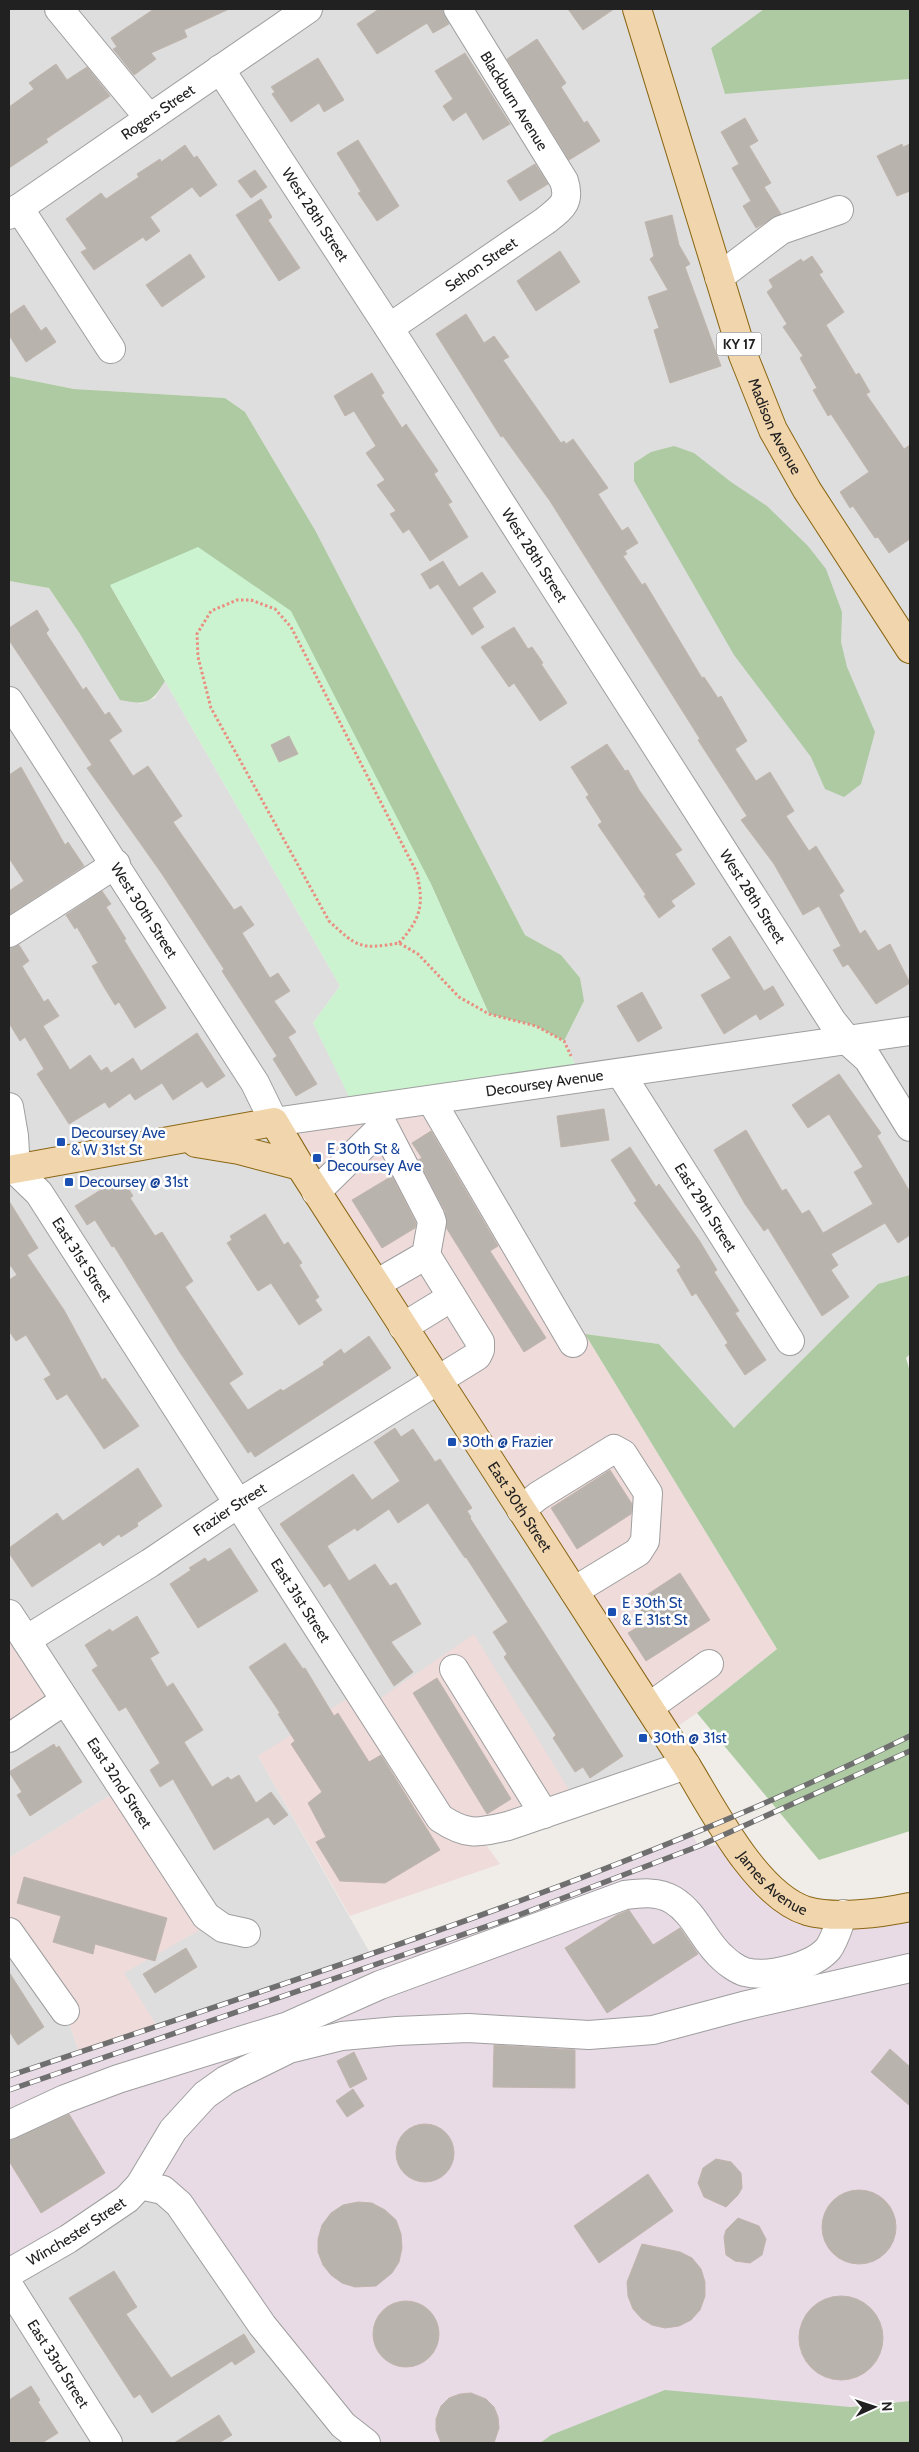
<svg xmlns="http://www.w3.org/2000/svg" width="919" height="2452" viewBox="0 0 919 2452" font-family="Cabin,sans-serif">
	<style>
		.residential { fill: #dedede }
		.commercial { fill: #eedbda }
		.industrial { fill: #e8dbe5 }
		.forest { fill: #adcaa2 }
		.park { fill: #ccf3d0 }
		.building { fill: #b9b3ae; stroke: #c0b5ac }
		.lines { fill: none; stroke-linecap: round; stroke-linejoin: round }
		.minor-casing { stroke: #9e9e9e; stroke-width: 30 }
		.major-casing { stroke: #8a6613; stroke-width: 30 }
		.path { stroke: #e98e80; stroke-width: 3; stroke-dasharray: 2.5 2.5; stroke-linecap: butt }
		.minor { stroke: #fff; stroke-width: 28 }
		.major { stroke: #f1d5ac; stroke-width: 28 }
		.rail-casing { stroke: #6f6f6f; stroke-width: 5.5 }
		.rail { stroke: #fff; stroke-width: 4; stroke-dasharray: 11; stroke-linecap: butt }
		.transit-dot { fill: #1a4fb4; stroke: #fff; stroke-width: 2 }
		.labels { text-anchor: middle; stroke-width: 5; stroke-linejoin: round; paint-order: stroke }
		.shield { fill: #fff; stroke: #646464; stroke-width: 1 }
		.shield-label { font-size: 14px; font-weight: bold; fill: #212121 }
		.street-label { font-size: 15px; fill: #212121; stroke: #fff }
		.transit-label { font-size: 15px; fill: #164399; stroke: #fff; text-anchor: start }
	</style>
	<rect width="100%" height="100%" fill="#f0ede8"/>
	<path class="residential" d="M9,9h755l-53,39 14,46 185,-15v1196l-32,9 -144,144 -75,-84 -74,-10 -138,-236 135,-19 -18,-38 20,-40 -23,-46 -36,-20 -210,-405 -70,-118 -20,-14 -151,-9 -65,-13z
		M9,581l40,7 31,46 60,70 15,-6 10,-17 175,305 -27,37 373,742 -109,38 -209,-97 -110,50 112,197 -213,73 -33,-52 -2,-186 -113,70z
		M9,1932l56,79 14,41 -70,24z
		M163,2190l180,235 -4,18h-330v-170z"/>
	<path class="commercial" d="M447,1098l138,236 192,315 -80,64 -31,21 -392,-612z
		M9,1614l55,87 -55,37z
		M474,1634l103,169 -99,31 22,30 -150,52 -92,-160 101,-65 10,15z
		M122,1788l92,134 -90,51 33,53 -78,26 -14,-41 -56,-79v-74z"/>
	<path class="industrial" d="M692,1835l7,11 35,-1 61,61 115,1v494l-359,34 -11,8h-201l4,-18 -180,-235 -154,83v-197l481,-164z"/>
	<path class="forest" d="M764,9h146v70l-185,15 -14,-46z
		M9,376l65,13 151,9 20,14 70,118 210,405 36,20 19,23 4,23 -20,40 -28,-15 -47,-12 -59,-132 -320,-297 55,96c-14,23 -19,24 -45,19l-40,-66 -31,-46 -40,-7z
		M674,446l20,7 37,29 36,24 41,40 18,23 16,43 -1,30 6,25 28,65 -14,52 -17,13 -19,-8 -14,-32 -77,-102 -100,-174v-18l17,-11z
		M910,1275v79l-4,4 4,14v459l-91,29 -122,-147 80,-64 -192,-315 74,10 75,84 144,-144z
		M665,2390l185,17 60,-6v42h-370l11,-8z"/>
	<path class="park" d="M198,547l93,64 139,271 59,132 47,12 28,15 18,38 -226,32 -43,-88 27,-37 -230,-401z"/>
	<path class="building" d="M154,9h75l-45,21 3,7 -36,16 5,6 -22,16 -21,-26 4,-2 -6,-9z
		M379,9h63l7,15 -16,9 -6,-10 -50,31 -20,-30z
		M568,9h46l-31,21z
		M537,39l29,44 -5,4 23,36 3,-2 13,20 -31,19 -62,-101z
		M465,53l45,71 -27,16 -17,-28 -13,9 -10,-15 10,-7 -18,-28z
		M318,58l26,42 -20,12 -5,-9 -28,19 -19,-28 3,-2 -4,-5z
		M56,64l11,16 20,-13 23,29 -64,43 2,3 -39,26v-61l25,-18 -5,-6z
		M745,118l13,23 -9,5 22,37 -7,4 17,27 -25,14 -13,-22 8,-5 -19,-33 7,-4 -18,-32z
		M358,140l41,66 -22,15 -19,-28 3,-1 -24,-39z
		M902,144l1,3 7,-3v47l-13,5 -20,-40z
		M185,145l9,13 3,-2 20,29 -17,12 -8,-10 -42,30 10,14 -14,10 -3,-4 -49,33 -13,-18 6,-3 -21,-30 35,-26 5,6 33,-22 -2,-3 23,-15 1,3z
		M535,164l13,20 -28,17 -13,-20z
		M255,170l12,17 -16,11 -13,-17z
		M261,199l11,18 -4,3 32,48 -21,13 -43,-66z
		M672,215l7,30 11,19 -5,3 36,99 -51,17 -16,-53 5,-2 -11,-31 20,-7 -18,-31 4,-3 -9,-34z
		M560,251l20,31 -44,29 -19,-30z
		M190,254l15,23 -43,30 -16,-22z
		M812,256l11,16 -4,2 25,38 -18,13 30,50 3,-2 11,19 -4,2 38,55 6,-4v94l-21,14 -11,-16 -3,1 -22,-32 -3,2 -10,-16 29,-20 -38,-58 -3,2 -15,-26 4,-2 -17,-30 3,-2 -20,-29 4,-3 -20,-32 6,-5 -4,-7 32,-21 2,3z
		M24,305l17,26 5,-4 10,15 -30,20 -17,-27v-20z
		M466,314l18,29 10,-7 15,21 -6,3 58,83 3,-2 2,3 7,-5 23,32 12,17 -10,6 24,37 6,-4 10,16 -13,8 2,3 -4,2 19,29 3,-2 57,95 2,-1 14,21 3,-2 26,45 -12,8 21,32 14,-9 24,39 -8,5 23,35 7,-5 28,45 -5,4 21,39 5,-4 13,21 12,-7 20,39 -34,21 -28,-40 -5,3 -10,-17 8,-4 -22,-40 -16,9 -29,-51 -33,-44 6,-4 -49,-76 2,-1 -10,-16 -140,-222 -47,-65 -2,1 -65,-103z
		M372,373l12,20 -3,2 21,33 4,-4 32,47 -4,3 18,28 -4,2 20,33 -38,24 -21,-32 -6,4 -13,-19 6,-3 -19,-26 8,-5 -19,-27 10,-7 -22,-35 -9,5 -11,-20z
		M443,561l16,26 23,-15 14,20 -24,16 12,19 -12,8 -34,-51 -8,5 -9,-15z
		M37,610l12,20 -3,3 37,57 3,-3 19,28 4,-3 13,19 -13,9 24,36 15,-10 34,50 -9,6 61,88 7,-4 13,19 -12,8 28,45 8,-5 12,18 -16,10 22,31 -8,5 29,47 -21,12 -23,-37 4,-3 -55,-85 2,-2 -62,-95 -75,-106 5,-3 -83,-125v-12z
		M514,627l14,22 4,-2 11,16 -2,1 26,39 -27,18 -26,-38 -5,4 -28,-40z
		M289,736l9,18 -19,8 -8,-17z
		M607,744l18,27 3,-1 11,20 43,60 -7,4 20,30 -24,17 4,5 -16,12 -15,-22 2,-1 -48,-70 4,-3 -16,-25 3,-2 -18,-28z
		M21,767l44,78 3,-3 16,24 -75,49v-24l15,-10 -15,-23v-83z
		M102,891l9,13 -5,3 20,32 -2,1 42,68 -31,20 -16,-26 -4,3 -11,-18 -12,-21 6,-3 -21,-36 -2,2 -9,-14z
		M730,936l34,55 9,-5 11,19 -24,15 -4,-6 -32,20 -23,-39 30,-17 -19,-29z
		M19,945l10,16 -7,5 22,36 4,-3 11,17 -16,10 27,44 20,-15 11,16 6,-4 4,6 22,-15 8,13 56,-38 28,43 -18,12 -5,-7 -29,19 -11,-17 -27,17 -5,-7 -21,15 -4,-6 -36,22 -32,-50 7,-5 -19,-32 -5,4 -11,-18v-75z
		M642,992l20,36 -24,14 -21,-36z
		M839,1074l42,59 -4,3 33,56v43l-12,8 -13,-20 -54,31 7,11 -7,5 18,27 -27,19 -54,-88 -4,3 -19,-27 -31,-54 32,-20 36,61 4,-2 16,25 7,-4 14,23 50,-29 -19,-32 9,-5 -34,-53 -21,14 -16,-23z
		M604,1109l5,31 -48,7 -4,-31z
		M431,1131l67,115 -8,5 56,87 -22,14 -77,-123 -2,-18 -27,-51 4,-2 -10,-15z
		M630,1147l26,40 3,-3 40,56 18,30 -3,2 25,39 -4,2 31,47 -21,15 -20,-30 3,-2 -32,-50 -4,3 -15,-26 4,-3 -47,-64 3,-2 -26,-41z
		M392,1176l24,47 -1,5 -33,20 -30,-48z
		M123,1180l10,16 -3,2 25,38 7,-4 31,49 -8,6 58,87 -14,9 19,27 33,-21 2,2 41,-26 -1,-3 18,-13 3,5 25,-18 22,32 -136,89 -4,-6 -3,2 -69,-102 -65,-105 -2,1 -17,-27 -8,5 -12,-19 40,-25z
		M9,1201l29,47 -11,7 37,55 38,70 3,-2 34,48 -35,23 -37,-55 -10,6 -13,-21 7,-4 -25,-40 -10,6 -7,-10v-51l8,-5 -6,-9 -2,1z
		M265,1214l19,31 4,-3 14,21 -3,2 20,32 -4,3 7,10 -23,15 -28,-42 -13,8 -31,-48 5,-3 -2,-4z
		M395,1428l6,9 12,-8 22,33 5,-3 32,49 -5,3 4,6 -1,1 153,238 -33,22 -7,-11 -8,5 -22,-34 3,-3 -52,-78 3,-3 -14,-22 15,-10 -42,-65 -1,1 -37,-55 -30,20 -9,-14 -32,22 -2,-3 -28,18 22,35 26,-17 15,22 6,-3 25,41 -30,18 22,30 -19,14 -64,-103 -6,4 -44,-63 73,-50 19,26 28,-19 -26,-39z
		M138,1468l24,38 -25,17 1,3 -17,11 -2,-3 -16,12 -3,-4 -68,45 -23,-34v-5l48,-35 6,8z
		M610,1470l22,34 -1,10 -54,35 -26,-41z
		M230,1548l28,43 -60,37 -28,-44 21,-14 -2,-2 16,-10 3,4z
		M680,1573l30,47 -64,41 -18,-28 20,-12 -12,-19z
		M137,1616l22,37 -9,5 17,29 6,-4 30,47 -19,12 28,45 16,-10 3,3 8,-5 17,28 15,-11 17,23 -14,10 -6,-8 -54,33 -41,-71 -13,8 -10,-17 10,-7 -34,-56 -7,4 -15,-23 -12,-18 6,-4 -13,-21 25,-16 2,3z
		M285,1643l18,26 2,-1 29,48 4,-3 31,49 12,-7 59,95 -55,33 -45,-2 -24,-39 10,-5 -18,-34 14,-11 -31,-48 4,-3 -17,-27 2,-1 -31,-46z
		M437,1678l74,121 -24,15 -74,-121z
		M54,1744l2,4 3,-2 23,36 -52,34 -13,-21 5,-3 -13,-20z
		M24,1877l143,41 -12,43 -60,-17 -2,10 -40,-12 8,-26 -44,-13z
		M629,1910l24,35 27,-17 18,26 -91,59 -42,-65 52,-33z
		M186,1948l11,19 -42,26 -12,-19z
		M9,1972l35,55 -26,18 -9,-14z
		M494,2045l81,5v38l-82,-1z
		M890,2049l20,18v39l-39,-34z
		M354,2052l13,27 -17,9 -13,-27z
		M353,2089l11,17 -17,11 -11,-16z
		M69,2114l36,59 -64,40 -32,-52v-20z
		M396 2153a29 29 0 1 1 58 0a29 29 0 1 1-58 0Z
		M716,2159l15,3 10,11 1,15 -4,7 -12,12 -22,-10 -6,-14 5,-15z
		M648,2174l25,37 -74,52 -25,-37z
		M822 2227a37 37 0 1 1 74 0a37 37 0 1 1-74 0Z
		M358,2202l14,1 13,7 11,10 5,14 1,14 -3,14 -7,11 -16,13 -21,1 -13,-4 -11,-8 -8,-10 -5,-13v-13l4,-14 9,-12 12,-8z
		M738,2218l21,8 7,13 -4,16 -12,8 -15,-2 -9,-6 -2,-18 2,-7z
		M642,2244l38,8 12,6 9,11 4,13v14l-5,14 -9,10 -12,6 -14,2 -13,-3 -10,-6 -9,-10 -5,-13 -1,-14z
		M114,2271l23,36 -11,7 45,64 73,-44 11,18 -20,13 -3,-4 -80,52 -12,-19 -6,4 -65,-100z
		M799 2338a42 42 0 1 1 84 0a42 42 0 1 1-84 0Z
		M373 2334a33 33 0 1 1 66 0a33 33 0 1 1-66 0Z
		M31,2386l9,14 -2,2 20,31 -16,10h-33v-43z
		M471,2393l15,6 8,8 4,10 1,11 -5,15h-53l-5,-13v-11l5,-13 8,-8 11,-4z
		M219,2415l13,20 -13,8h-45z"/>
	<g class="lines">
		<g class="minor-casing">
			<g id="minor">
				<path d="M59,9l90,109"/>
				<path id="s1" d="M220,69l169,259 443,693 16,20 20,18 42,68"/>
				<path d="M19,208l92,141"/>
				<path id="s2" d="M9,215l299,-206"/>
				<path d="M719,277l62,-47 58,-20"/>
				<path id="s3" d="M389,328l156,-107c16,-13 26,-18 19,-40l-106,-172"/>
				<path id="s4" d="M9,701l246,382 19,39 636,-91"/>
				<path d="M9,933l107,-69"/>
				<path id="s5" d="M621,1074l169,267"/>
				<path d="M431,1100l142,243"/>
				<path d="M9,1107l5,29 2,33"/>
				<path d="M374,1108l56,108 2,6 -6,33 -50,29"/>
				<path id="s6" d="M9,1164l30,29 401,625c27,18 37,15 68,8l178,-61"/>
				<path d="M316,1192l67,-66"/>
				<path d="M403,1327l49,-30"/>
				<path d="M521,1510l17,-14 76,-47 9,5 25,39 -3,48 -7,11 -64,39"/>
				<path id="s7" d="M9,1614l197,302 17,12 23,5"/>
				<path id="s8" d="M26,1640l124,-77 89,-60 238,-147 3,-6v-8l-54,-87"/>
				<path d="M454,1669l90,145"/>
				<path d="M649,1707l60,-43"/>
				<path d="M9,1738l55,-37"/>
				<path d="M9,1932l56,79"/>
				<path d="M9,2125l56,-26 53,-20 170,-53 92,-41 245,-90c16,-2 33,-4 48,5 23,14 30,41 50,58 5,5 15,12 22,14 23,6 67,-5 83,-23 7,-9 11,-25 15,-35"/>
				<path d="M140,2185l23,5 16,14 83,121 81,100 23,18"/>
				<path id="s9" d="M9,2273l59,-34 59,-40 13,-14 33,-55 32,-35 21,-15 63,-31 53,-13 55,-5 71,-3 121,7 64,-5 90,-24 167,-38"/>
				<path id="s10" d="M9,2286l99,157"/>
			</g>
		</g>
		<g class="major-casing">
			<g id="major">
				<path id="s11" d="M637,9l106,346 30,75 34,60 103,159"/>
				<path d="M196,1143l43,7 61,16"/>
				<path id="s12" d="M9,1170l265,-48 26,44 386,599c27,44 70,130 121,146 28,8 75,2 103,-4"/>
			</g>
		</g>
		<path class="path" d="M399,943c22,-25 25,-37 18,-70l-126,-246 -16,-18 -24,-9h-14l-26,11 -14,23 1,23 13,51 118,213c28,26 31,29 70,22l19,11 41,43 30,17 47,12 28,15 7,15"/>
		<use href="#minor" class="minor"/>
		<use href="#major" class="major"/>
		<g class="rail-casing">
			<path id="rail" d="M9,2076c304,-103 613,-198 901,-340
				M9,2090l502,-172 188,-72 211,-95"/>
		</g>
		<use href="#rail" class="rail"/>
	</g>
	<g class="transit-dot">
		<rect x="56" y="1137" width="10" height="10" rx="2.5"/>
		<rect x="312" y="1153" width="10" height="10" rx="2.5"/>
		<rect x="64" y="1177" width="10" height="10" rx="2.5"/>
		<rect x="447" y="1437" width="10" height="10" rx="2.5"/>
		<rect x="607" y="1607" width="10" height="10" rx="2.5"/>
		<rect x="638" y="1733" width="10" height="10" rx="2.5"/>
	</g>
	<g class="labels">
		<rect class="shield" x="716.5" y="332.5" width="45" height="23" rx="4"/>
		<g class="shield-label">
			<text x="739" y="349">KY 17</text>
		</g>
		<g class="street-label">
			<text transform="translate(514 101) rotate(58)" y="5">Blackburn Avenue</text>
			<text dy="5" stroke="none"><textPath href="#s2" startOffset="181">Rogers Street</textPath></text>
			<text dy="5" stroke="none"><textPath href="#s1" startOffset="174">West 28th Street</textPath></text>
			<text dy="5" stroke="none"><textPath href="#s3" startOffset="112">Sehon Street</textPath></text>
			<text dy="5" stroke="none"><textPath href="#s11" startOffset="440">Madison Avenue</textPath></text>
			<text dy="5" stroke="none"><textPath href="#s1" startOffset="579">West 28th Street</textPath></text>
			<text dy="5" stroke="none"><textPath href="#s1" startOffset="984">West 28th Street</textPath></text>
			<text dy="5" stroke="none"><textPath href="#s4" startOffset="249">West 30th Street</textPath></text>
			<text dy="5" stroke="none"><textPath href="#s4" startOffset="771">Decoursey Avenue</textPath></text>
			<text dy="5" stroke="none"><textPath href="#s5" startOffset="158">East 29th Street</textPath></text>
			<text dy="5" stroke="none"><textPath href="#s6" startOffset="121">East 31st Street</textPath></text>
			<text dy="5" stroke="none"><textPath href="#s12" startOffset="726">East 30th Street</textPath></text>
			<text dy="5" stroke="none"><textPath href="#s8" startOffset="242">Frazier Street</textPath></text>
			<text dy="5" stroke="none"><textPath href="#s6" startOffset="526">East 31st Street</textPath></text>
			<text dy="5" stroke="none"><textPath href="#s7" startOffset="202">East 32nd Street</textPath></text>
			<text dy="5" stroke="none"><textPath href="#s12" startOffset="1181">James Avenue</textPath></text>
			<text dy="5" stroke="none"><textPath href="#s9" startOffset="79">Winchester Street</textPath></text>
			<text dy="5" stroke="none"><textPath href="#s10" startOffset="92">East 33rd Street</textPath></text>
		</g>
		<g class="transit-label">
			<text x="71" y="1138">Decoursey Ave<tspan x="71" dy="17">&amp; W 31st St</tspan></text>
			<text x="327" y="1154">E 30th St &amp;<tspan x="327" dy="17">Decoursey Ave</tspan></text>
			<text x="79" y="1187">Decoursey @ 31st</text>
			<text x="462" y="1447">30th @ Frazier</text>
			<text x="622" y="1608">E 30th St<tspan x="622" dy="17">&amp; E 31st St</tspan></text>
			<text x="653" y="1743">30th @ 31st</text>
		</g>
	</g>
	<rect width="919" height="2452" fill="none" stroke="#212121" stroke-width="20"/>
	<g transform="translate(874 2407) rotate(87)" stroke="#ffffff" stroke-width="4" paint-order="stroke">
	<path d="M0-4L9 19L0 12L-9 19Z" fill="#212121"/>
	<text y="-8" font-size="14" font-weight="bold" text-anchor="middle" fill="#212121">N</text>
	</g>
</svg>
